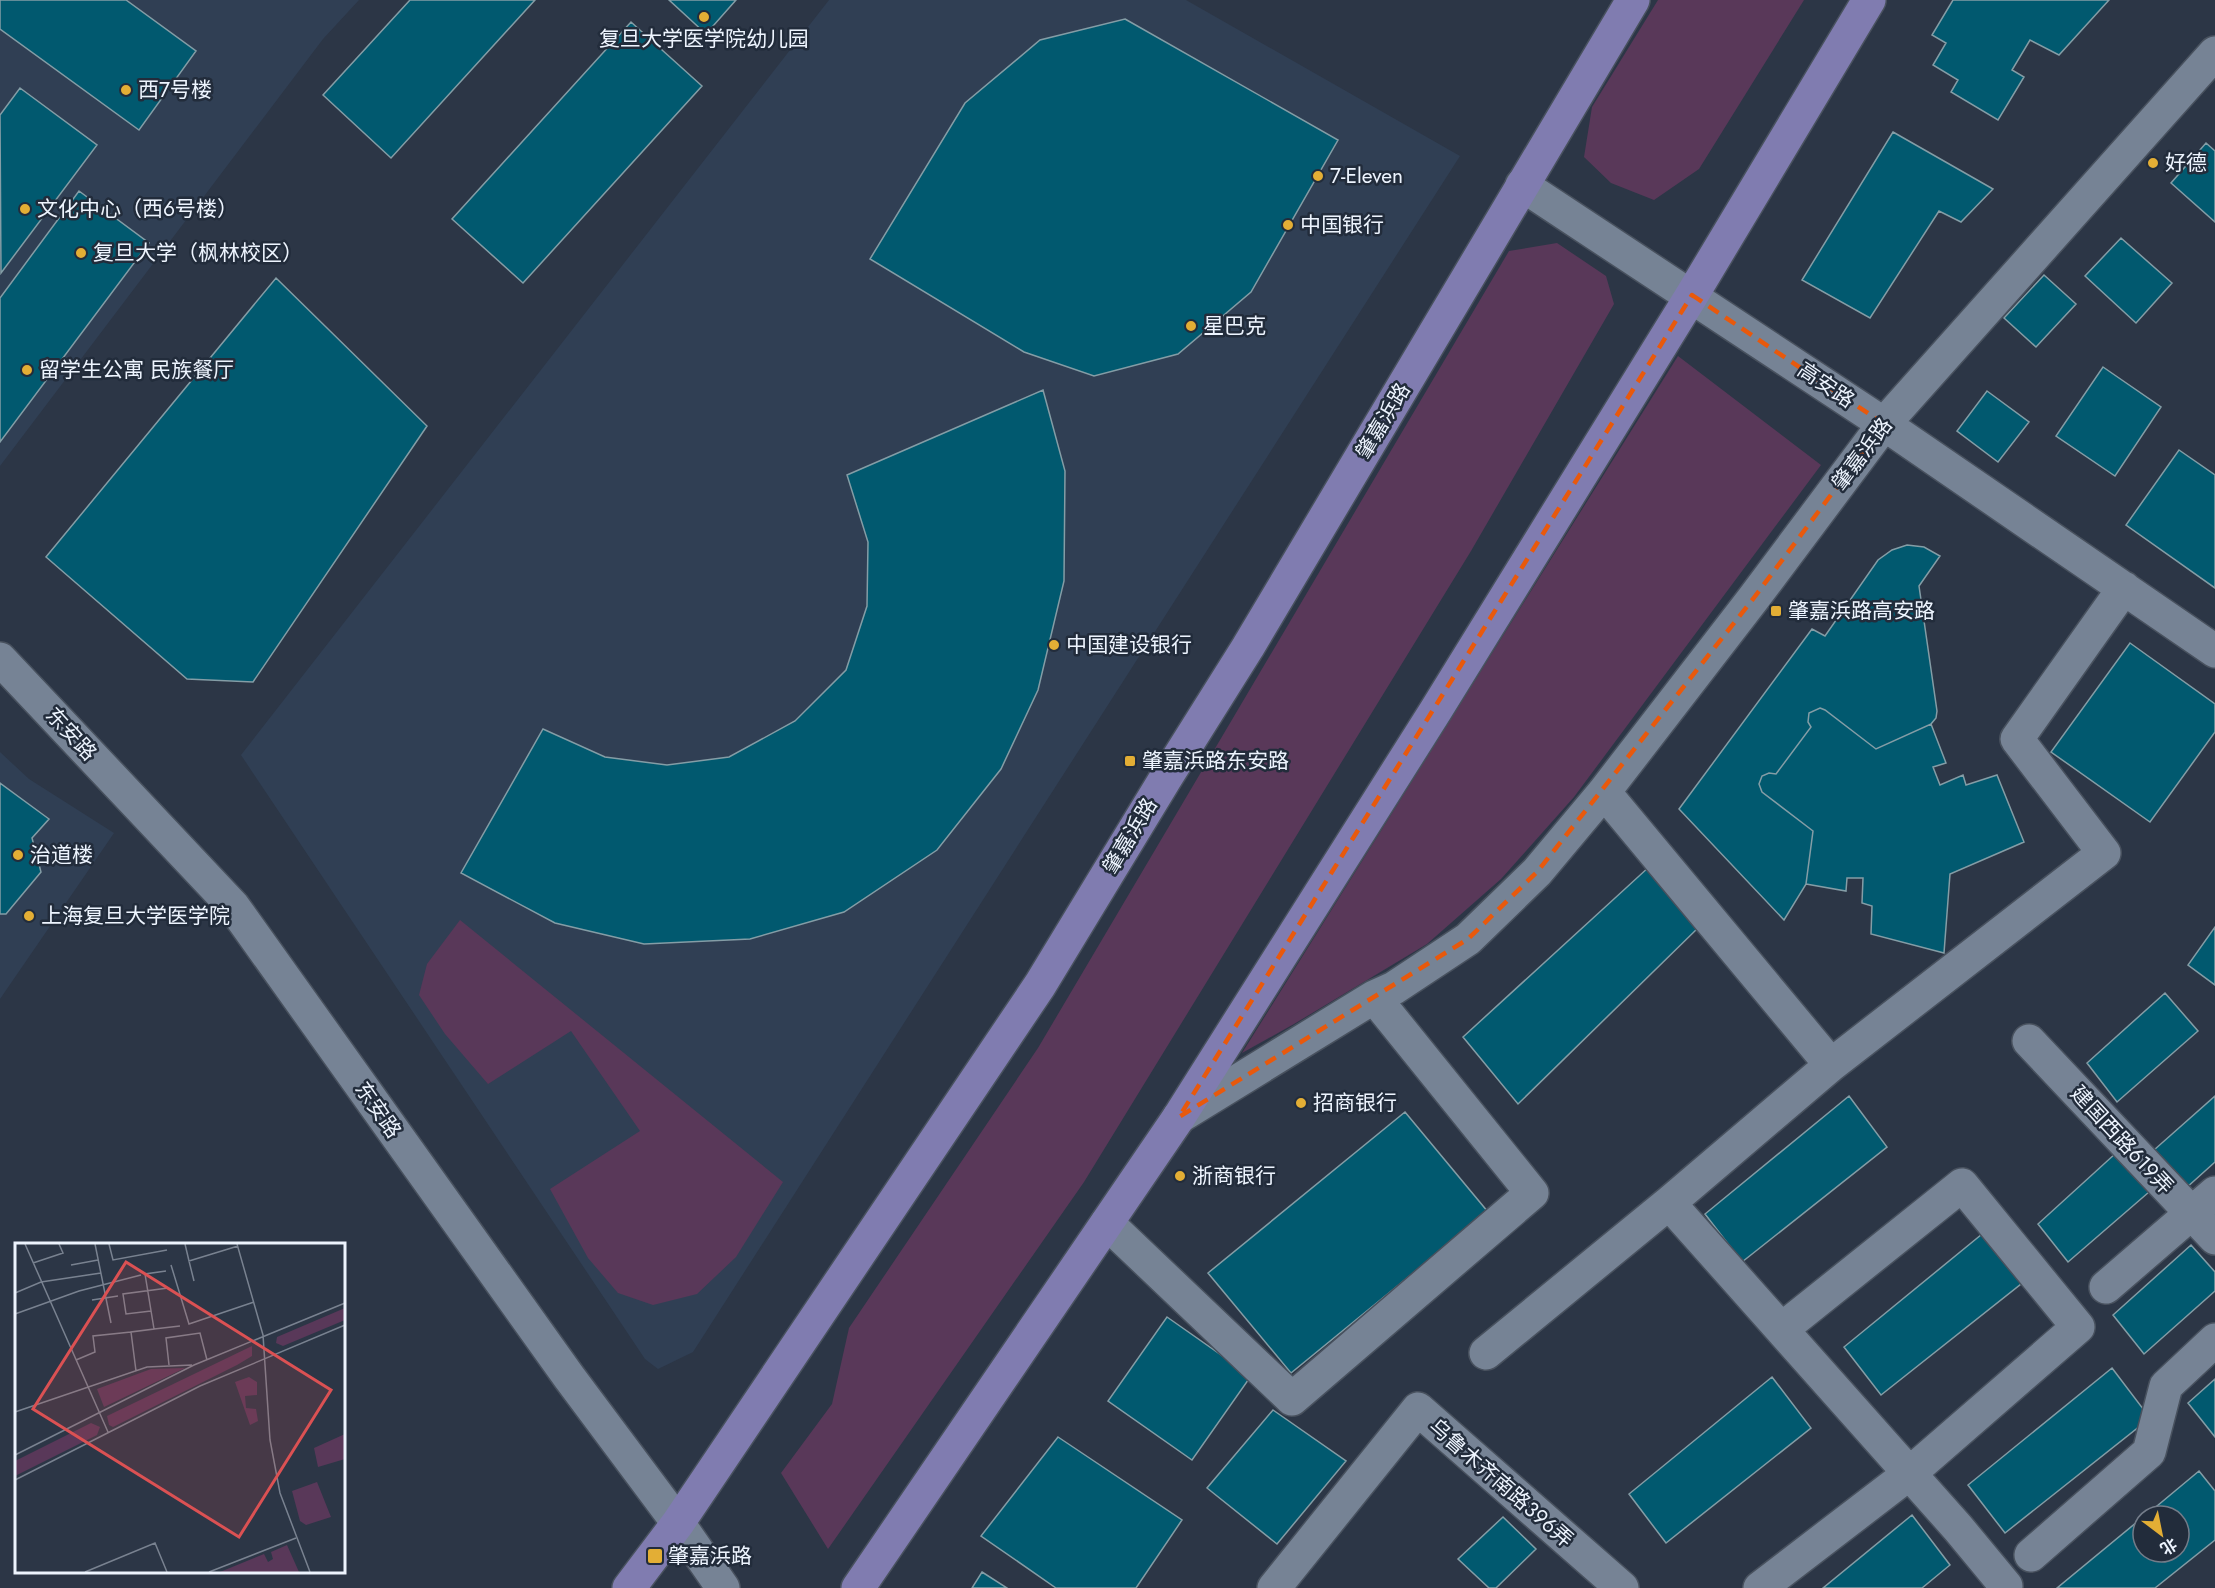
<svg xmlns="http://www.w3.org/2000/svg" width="2215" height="1588" viewBox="0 0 2215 1588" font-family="Jost,'Noto Sans SC',sans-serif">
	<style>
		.built { fill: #303f54 }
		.green { fill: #593859 }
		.building { fill: #01596f; stroke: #849da6; stroke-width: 1.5 }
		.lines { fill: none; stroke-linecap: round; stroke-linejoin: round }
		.minor-casing { stroke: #48515e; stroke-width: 36 }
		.major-casing { stroke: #48515e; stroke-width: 36 }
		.minor { stroke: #768395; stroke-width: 33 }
		.major { stroke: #807cb0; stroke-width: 33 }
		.marked { fill: none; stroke: #e8590c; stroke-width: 4.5; stroke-dasharray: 12 8; stroke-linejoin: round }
		.poi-dot { fill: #e3ae35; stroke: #222c3b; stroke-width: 2 }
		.labels { text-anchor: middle; stroke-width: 5; stroke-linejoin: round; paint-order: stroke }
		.poi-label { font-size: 21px; fill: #edf4fe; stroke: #222c3b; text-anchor: start }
		.street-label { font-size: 21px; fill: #edf4fe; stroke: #222c3b }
		.inset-road { fill: none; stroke: #798290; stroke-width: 1.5 }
		.view { fill: #db5153; fill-opacity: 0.15; stroke: #db5153; stroke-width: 3 }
		.inset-edge { fill: none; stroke: #edf4fe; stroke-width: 3 }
	</style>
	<rect width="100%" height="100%" fill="#2c3646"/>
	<path class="built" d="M0,0h359l-36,39 -323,427z
		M829,0h357l274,156 -767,1196 -35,17 -13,-10 -404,-604z
		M0,752l29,27 85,54 -114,166z"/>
	<path class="green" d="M1658,0h146l-105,169 -45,31 -43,-17 -27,-26 8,-50z
		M1557,243l49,33 8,28 -143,247 -387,631 -256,367 -47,-76 51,-69 17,-76 189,-280 471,-797z
		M1678,356l143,109 -247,332 -73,82 -74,65 -133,80 -52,29z
		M460,920l323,262 -47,75 -39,37 -44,11 -35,-12 -30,-35 -38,-69 90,-58 -69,-100 -83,53 -43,-50 -26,-39 8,-31z"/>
	<path class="building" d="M0,0h126l70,51 -57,79 -139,-101z
		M410,0h125l-144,158 -68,-63z
		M669,0h67l-30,34z
		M1953,0h156l-50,55 -29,-15 -18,30 12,7 -26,43 -47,-28 7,-12 -25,-15 13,-22 -14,-8z
		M1125,19l213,121 -87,152 -73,62 -84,22 -70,-24 -154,-93 95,-156 75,-63z
		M631,22l71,64 -179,197 -71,-64z
		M20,88l77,57 -96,128 -1,-158z
		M1893,132l100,57 -32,33 -22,-11 -69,107 -68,-38z
		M2206,143l9,8v71l-44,-39z
		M79,191l70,52 -149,199v-144z
		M2121,238l51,45 -36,40 -51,-47z
		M2044,275l32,29 -40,43 -32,-29z
		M276,278l151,148 -174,256 -66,-3 -141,-122z
		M2103,367l58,40 -46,69 -59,-40z
		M1043,390l22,81 -1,110 -26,109 -37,79 -64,81 -93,62 -94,27 -106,5 -89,-21 -94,-50 82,-144 62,28 62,8 62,-8 66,-36 51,-51 21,-64 1,-64 -21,-67z
		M1987,391l42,31 -31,40 -41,-31z
		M2179,450l36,25v113l-89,-63z
		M1907,545l17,2 16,9 -21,30 18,125 -1,7 -5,6 15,39 -13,4 7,18 23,-10 3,10 31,-10 27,67 -74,32 -6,79 -73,-19 1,-28 -10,-3 1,-25h-16l-1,13 -40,-7 -22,36 -105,-111 133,-180 13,7 53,-76 14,-10z
		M2130,643l85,61v28l-65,90 -99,-70z
		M1820,708l5,2 51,39 55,-25 15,39 -13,4 7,18 23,-10 3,10 31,-10 27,67 -74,32 -6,79 -73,-19 1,-28 -10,-3 1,-25h-16l-1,13 -40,-7 7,-53 -51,-39 -3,-8 3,-8 7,-3 7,1 35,-47 -3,-5 1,-9z
		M0,783l49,36 -17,19 9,34 -35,42h-6z
		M1650,866l49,61 -181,177 -55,-67z
		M2215,927v58l-27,-20z
		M2165,993l33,38 -81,71 -30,-39z
		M1849,1096l38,51 -145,115 -37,-48z
		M2215,1096v66l-30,27 -31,-39z
		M1405,1112l83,100 -197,161 -83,-100z
		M2116,1153l33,39 -81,70 -30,-38z
		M1987,1230l39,50 -145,115 -37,-48z
		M2191,1245l24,27v19l-71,63 -31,-39z
		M1167,1317l84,59 -59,84 -84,-59z
		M2112,1368l38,50 -145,115 -37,-48z
		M1772,1377l39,51 -145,115 -37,-49z
		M2215,1379v58l-27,-34z
		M1273,1410l73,51 -69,83 -70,-56z
		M1058,1437l124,83 -46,68h-80l-75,-52z
		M2199,1471l16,20v49l-60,48h-98l86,-71v35h36v-36h-34z
		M1912,1515l38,50 -28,23h-99z
		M1503,1517l33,32 -40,39h-7l-31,-29z
		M982,1572l25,16h-35z"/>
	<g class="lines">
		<g class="minor-casing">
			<path id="minor" d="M1522,185l362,239 331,227
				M0,659l233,247 336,471 109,146 45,65
				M1604,792l227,273 -162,138 289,325 48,58 -2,2
				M2029,1041l186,197
				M1831,1065l273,-212 -87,-114 107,-151
				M1179,1117l195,-120 20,-9 74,-49 69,-67 67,-80 149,-193 131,-175 331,-371
				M1107,1223l185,176 240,-206 -158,-196
				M2106,1287l109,-94
				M1486,1353l183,-150
				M2031,1555l118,-103 17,-66 49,-46
				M1274,1588l144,-179 204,179
				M1760,1588l150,-115 168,-146 -116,-142 -180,144"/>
		</g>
		<g class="major-casing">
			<path id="major" d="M629,1588l49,-65 362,-538 127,-209 81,-129 385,-647
				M858,1588l321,-471 257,-407 256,-415 177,-295"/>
		</g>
		<use href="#minor" class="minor"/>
		<use href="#major" class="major"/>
	</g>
	<path class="marked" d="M1692,295l192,129 -131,175 -216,273 -69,67 -289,178z"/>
	<g class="poi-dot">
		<circle cx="704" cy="17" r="6"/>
		<circle cx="126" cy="90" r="6"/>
		<circle cx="2153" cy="163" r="6"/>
		<circle cx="1318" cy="176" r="6"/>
		<circle cx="25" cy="209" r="6"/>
		<circle cx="1288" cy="225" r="6"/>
		<circle cx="81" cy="253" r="6"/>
		<circle cx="1191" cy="326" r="6"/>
		<circle cx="27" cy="370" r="6"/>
		<rect x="1770" y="605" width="12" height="12" rx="3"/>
		<circle cx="1054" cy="645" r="6"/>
		<rect x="1124" y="755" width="12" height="12" rx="3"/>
		<circle cx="18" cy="855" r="6"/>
		<circle cx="29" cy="916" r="6"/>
		<circle cx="1301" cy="1103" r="6"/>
		<circle cx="1180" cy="1176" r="6"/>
		<rect x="647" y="1548" width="16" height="16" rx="3"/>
	</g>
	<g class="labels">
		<g class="poi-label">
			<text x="704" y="46" text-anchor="middle">复旦大学医学院幼儿园</text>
			<text x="138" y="97">西7号楼</text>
			<text x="2165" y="170">好德</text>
			<text x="1330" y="183">7-Eleven</text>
			<text x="37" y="216">文化中心（西6号楼）</text>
			<text x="1300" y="232">中国银行</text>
			<text x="93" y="260">复旦大学（枫林校区）</text>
			<text x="1203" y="333">星巴克</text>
			<text x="39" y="377">留学生公寓 民族餐厅</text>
			<text x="1788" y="618">肇嘉浜路高安路</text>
			<text x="1066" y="652">中国建设银行</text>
			<text x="1142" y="768">肇嘉浜路东安路</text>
			<text x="30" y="862">治道楼</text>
			<text x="41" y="923">上海复旦大学医学院</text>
			<text x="1313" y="1110">招商银行</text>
			<text x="1192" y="1183">浙商银行</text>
			<text x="668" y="1563">肇嘉浜路</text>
		</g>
		<g class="street-label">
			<text transform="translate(1826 385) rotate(34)" y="7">高安路</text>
			<text transform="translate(1383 421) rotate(-59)" y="7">肇嘉浜路</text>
			<text transform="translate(1862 454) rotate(-53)" y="7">肇嘉浜路</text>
			<text transform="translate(71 734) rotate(47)" y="7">东安路</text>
			<text transform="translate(1130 836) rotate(-59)" y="7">肇嘉浜路</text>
			<text transform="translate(378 1110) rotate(55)" y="7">东安路</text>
			<text transform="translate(2122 1140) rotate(47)" y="7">建国西路619弄</text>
			<text transform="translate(1501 1483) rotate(41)" y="7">乌鲁木齐南路396弄</text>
		</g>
	</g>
	<g transform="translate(15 1243)">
		<rect width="330" height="330" fill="#2c3646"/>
		<path d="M330,65v12l-62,26 -7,-3 1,-6zM237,103v10l-15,9 -124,62 -4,-2 -2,-9zM170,125l-81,39 -7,-18 54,-20zM234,134l8,5v13l-12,1 1,12 10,1 2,12 -8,4 -15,-43zM76,180l9,4 -3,8 -82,41v-15zM330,191v25l-27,8 -4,-19zM302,239l14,35 -25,8 -6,-4 -8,-30zM272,302l12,27h-79l44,-18 4,8 5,-3 -2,-7z" fill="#593859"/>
		<path class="inset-road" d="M10,1l83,188M80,1l16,79M94,1l4,16 54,-10M170,1l4,17 49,-15M222,1l26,91 7,105 10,53 30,79M174,18l5,20M18,20l30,-10 -4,-9M56,22l27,-5M156,22l18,59 65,-22M0,50l26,-11 60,-9M77,57l26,-4M136,68l-25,3 -3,-20 45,-6M0,71l64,-23 62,-16M139,86l26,-3M61,117l19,-8 -2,-16 38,-4M154,122l-3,-27 34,-5 7,27M121,128l-5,-39 23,-3 -9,-55 21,-3M0,169l132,-45 45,-2M0,212l179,-90 151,-62M0,237l185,-94 145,-61M70,329l70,-29 12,29M194,329l87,-34"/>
		<path class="view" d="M111,19l205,128 -92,147 -206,-128z"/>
		<rect width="330" height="330" class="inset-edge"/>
	</g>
	<g transform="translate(2161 1534) rotate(148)"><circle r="28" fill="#222c3b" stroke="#737c89" stroke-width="1.5"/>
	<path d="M0-4.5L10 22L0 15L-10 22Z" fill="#e3ae35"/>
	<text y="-9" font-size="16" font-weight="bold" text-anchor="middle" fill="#edf4fe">北</text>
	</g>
</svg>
